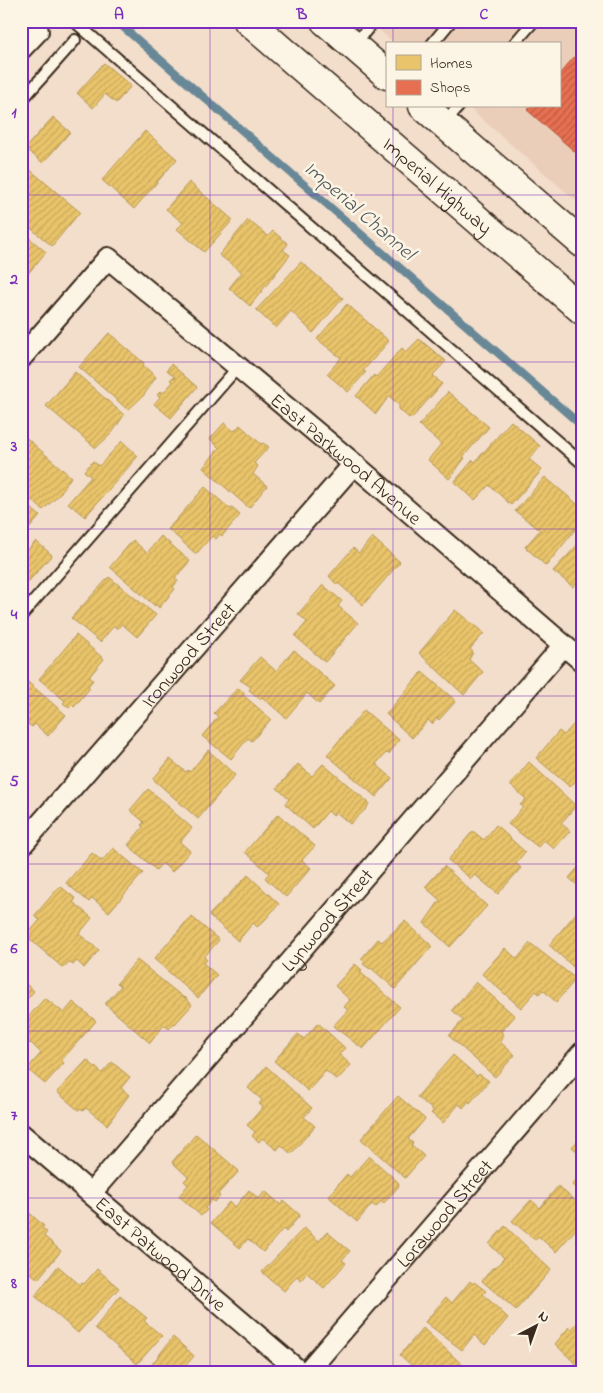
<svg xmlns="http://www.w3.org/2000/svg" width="603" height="1393" viewBox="0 0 603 1393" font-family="'Indie Flower',sans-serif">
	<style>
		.built { fill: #ebceb9 }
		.homes { fill: url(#homes-hatch); stroke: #b59653 }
		.shops { fill: url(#shops-hatch); stroke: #b35a42 }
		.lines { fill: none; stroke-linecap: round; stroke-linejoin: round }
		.stream { stroke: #698897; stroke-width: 8 }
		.lane-casing { stroke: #3b2a1e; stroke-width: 14 }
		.street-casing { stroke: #3b2a1e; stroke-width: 24 }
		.primary-casing { stroke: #3b2a1e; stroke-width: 31 }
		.lane { stroke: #fcf5e5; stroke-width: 10 }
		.street { stroke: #fcf5e5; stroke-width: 20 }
		.primary { stroke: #fcf5e5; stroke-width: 28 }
		.grid { fill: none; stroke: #7b2cbf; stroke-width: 1; stroke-opacity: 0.55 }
		.labels { text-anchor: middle; stroke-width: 5; stroke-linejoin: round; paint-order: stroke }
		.street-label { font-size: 20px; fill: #3b2a1e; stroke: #fcf5e5 }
		.water-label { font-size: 21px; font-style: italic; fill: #52595b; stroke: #fcf5e5 }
		.neatline { fill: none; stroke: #7b2cbf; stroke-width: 2 }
		.grid-label { font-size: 16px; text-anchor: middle; font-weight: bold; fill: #7b2cbf }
	</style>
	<defs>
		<pattern id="homes-hatch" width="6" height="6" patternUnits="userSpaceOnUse" patternTransform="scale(1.25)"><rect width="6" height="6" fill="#e9c46a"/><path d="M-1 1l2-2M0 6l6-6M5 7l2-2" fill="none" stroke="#c9a95b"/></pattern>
		<pattern id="shops-hatch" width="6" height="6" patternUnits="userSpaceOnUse" patternTransform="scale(1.25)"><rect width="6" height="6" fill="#e76f51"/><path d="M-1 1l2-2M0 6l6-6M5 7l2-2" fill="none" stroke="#bc5b43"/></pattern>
	</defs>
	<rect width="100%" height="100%" fill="#f2decb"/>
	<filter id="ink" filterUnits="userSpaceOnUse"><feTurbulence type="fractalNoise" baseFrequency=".02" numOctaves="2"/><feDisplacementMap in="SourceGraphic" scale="10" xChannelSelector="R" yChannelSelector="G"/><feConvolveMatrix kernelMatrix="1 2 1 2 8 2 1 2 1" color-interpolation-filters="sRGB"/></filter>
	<g filter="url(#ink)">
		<path class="built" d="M369,21h213v185l-115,-100h92v-62h-164z"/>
		<path class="homes" d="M104,63l27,23 -15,17 -11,-9 -12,14 -16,-15z
			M53,117l17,15 -27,31 -18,-15z
			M145,131l32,28 -43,50 -32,-29z
			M29,169l51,43 -28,34 -31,-26v-41z
			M189,182l44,38 -29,32 -27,-23 6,-6 -17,-14z
			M248,220l20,16 5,-5 15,13 -5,6 7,5 -40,51 -21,-18 13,-16 -23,-17z
			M21,231l25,21 -25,30z
			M301,262l42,36 -30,35 -22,-22 -15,17 -20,-18z
			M347,304l42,37 -26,30 3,1 -18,20 -21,-18 14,-16 -24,-19z
			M109,333l35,30 -1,2 13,12 -12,18 -16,15 -49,-43z
			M419,339l27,22 -13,14 9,9 -30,34h-3l-10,-9v-4l-10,-9 -13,18 -20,-18 18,-21 2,2 26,-29 4,4z
			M171,364l26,23 -26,31 -17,-14 6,-7 -3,-2 4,-4 2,2 10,-11 -3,-2 3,-3 3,1 -9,-8z
			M75,372l49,43 -12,18 -16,15 -50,-42z
			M448,392l41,35 -26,30 2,1 -16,21 -21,-19 13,-16 -22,-19z
			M511,421l29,25 -11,13 13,11 -31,35 -22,-20 -14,15 -21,-18 19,-22 2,2z
			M224,423l10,8 6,-6 21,19 2,-1 6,4 -15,16 4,3 -5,8 14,12 -18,22 -46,-40 16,-20 -9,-9z
			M22,434l49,43 -12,18 -16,15 -22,-19z
			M122,441l16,15 -53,61 -17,-14 23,-26 -7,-6 9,-10 6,5z
			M545,477l37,31v13l-36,45 -21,-19 15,-17 -25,-19z
			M205,487l25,22 2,-1 8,7 -18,21 -2,-2 -4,5 -4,-3 -16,18 -28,-25z
			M21,499l19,17 -19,22z
			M161,536l29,25 -15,17 3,3 -5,6 2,2 -16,19 -3,-4 -1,2 -45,-39 23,-27 14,13z
			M372,537l28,25 -37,43 -25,-22 -1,2 -8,-9 24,-28 6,5z
			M582,540v36l-9,11 -20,-16z
			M36,541l16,14 -31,35v-33z
			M109,577l47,38 -19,22 -15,-13 -5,5 -3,-3 -14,16 -29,-24z
			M323,585l19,16 -4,5 20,17 -33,39 -30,-26 12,-14 -9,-8z
			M455,610l29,23 -14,16 3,3 -4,8 14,12 -19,23 -45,-42z
			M76,635l28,24 -15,18 4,3 -5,6 2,2 -16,19 -2,-2 -3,3 -6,-5 2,-2 -26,-22z
			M294,650l41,36 -16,18 -12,-11 -21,25 -24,-21 -2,2 -11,-9 2,-3 -11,-7 20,-23 16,14z
			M422,672l34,29 -17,19 -2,-2 -5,6 -4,-4 -16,18 -26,-24z
			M22,677l44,38 -18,21 -13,-12 -3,3 -4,-3 -7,9z
			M238,688l7,5 -2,2 28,24 -19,22 -4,-3 -17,21 -29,-23 16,-19 -4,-4z
			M364,710l35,30 -10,14 -3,-1 -10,11 16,14 -16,19 -49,-42z
			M581,716l1,58 -12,13 -34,-29 23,-27 5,4z
			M208,750l27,25 -37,44 -45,-40 17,-20 16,13 2,-2 2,2z
			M529,762l47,44 -15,17 9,8 -16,18 -10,-9 -6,7 -30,-23 15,-17 -3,-2 6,-6 -16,-14z
			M298,764l14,12 11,-12 46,39 -2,5 -17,16 -14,-12 -3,4 -5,-5 -15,18 -28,-25 4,-5 -12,-11z
			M148,789l21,17 -1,1 24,21 -12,14 10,9 -18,21 -10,-9 -6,7 -28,-25 15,-18 -2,-2 3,-3 -14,-12z
			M278,814l37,32 -13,14 9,8 -25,29 -21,-19 4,-5 -24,-21z
			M496,825l29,27 -9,11 5,5 -23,26 -23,-19 -4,4 -23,-19 25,-29 11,9z
			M113,848l30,25 -34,39 -17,-14 -3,4 -23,-19 26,-30 10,8z
			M581,864l1,1v24l-13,-11z
			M444,866l43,40 -37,41 -26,-24 16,-23 -15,-13z
			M248,875l31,29 -16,18 -6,5 -4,-4 -15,18 -29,-26z
			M60,886l16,13 -3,3 19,16 -13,16 20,16 -15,18 -7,-7 -4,4 -4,-3 -6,6 -37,-32 14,-16 -6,-4z
			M582,906v68h-1l-32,-29z
			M191,916l28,24 -15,17 3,3 -4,3 14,12 -19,23 -44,-39z
			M405,921l27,25 -37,43 -24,-21 -1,1 -7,-5 2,-2 -4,-3 17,-20 4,3z
			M530,943l46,36 -20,23 -13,-12 -4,4 -3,-3 -15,17 -39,-34 23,-26 12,11z
			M137,960l47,38 1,-1 7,8 -17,19 -1,-1 -5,6 -5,-4 -14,18 -45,-39 16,-18 -4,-3z
			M355,964l7,6 -2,2 40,35 -37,42 -30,-23 15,-16 -4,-3 6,-7 -15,-14z
			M21,980l13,11 -13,15z
			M476,982l39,34 -14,16 3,3 -4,7 15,13 -20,22 -46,-41 14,-16 -11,-10z
			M45,998l19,15 9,-11 23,19 -35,40 3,2 -19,21 -18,-15 14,-16 -10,-10 -4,1 -6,-5v-14z
			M318,1023l27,25 -6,6 12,11 -14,15 -11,-9 -18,20 -34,-30 24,-27 6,5z
			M453,1055l24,21 2,-2 10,7 -19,22 -1,-2 -6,7 -4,-4 -16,19 -12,-10 3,-2 -17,-14z
			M87,1060l15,13 10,-11 18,15 -9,11 8,7 -22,30 -21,-17 -3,3 -3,-2 -2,1 -21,-18z
			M266,1066l46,42 -8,9 11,9 -24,28 -10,-9 -4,5 -15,-12 -3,4 -7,-6 3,-4 -8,-7 16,-18 -4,-3 3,-4 -14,-12z
			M398,1096l27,23 -17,20 5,4 -2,2 13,11 -19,22 -44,-39z
			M196,1134l43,37 -21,23 2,2 -5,6 -3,-2 -7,8 2,2 -6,6 -22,-20 9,-11 -4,-4 4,-4 -16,-15z
			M582,1136v19l-10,-8z
			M369,1156l29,26 1,4 -16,18 -2,-3 -5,6 -4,-3 -15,18 -29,-26 19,-22 3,3z
			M582,1174v19l-10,-8z
			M558,1186l24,21v15l-26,30 -18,-16 -3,4 -23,-19 19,-21 9,8z
			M249,1190l10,9 6,-8 16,14 3,-4 16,14 -14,17 -3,-3 -20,23 -15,-13 -8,9 -29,-25 18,-21 6,5z
			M24,1208l20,18 -2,2 5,4 -3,4 17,15 -23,28 -17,-14v-54z
			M505,1226l46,44 -35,40 -34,-29 10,-13h3l9,-10 -15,-14z
			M304,1228l15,13 8,-9 23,19 -8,9 4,3 -22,25 -17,-15 -6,7 -4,-4 -13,15 -22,-19z
			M58,1266l22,19 2,-2 2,1 13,-15 22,19 -41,45 -43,-37z
			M470,1281l3,3 1,-2 12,9 -3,3 25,24 -23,27 -11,-10 -12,15 -37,-28 21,-25 6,6z
			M120,1296l27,22 -3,3 18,15 -25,28 -42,-36z
			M582,1317v53l-27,-26 14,-17 3,2z
			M423,1328l44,41 -3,3h-59l6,-7 -11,-10z
			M173,1337l21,19 -12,14 2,2h-38z
			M555,1365l8,7h-13z"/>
		<path class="shops" d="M576,55l6,5v98l-55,-48 4,-4h28v-32z"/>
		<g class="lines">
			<path class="stream" d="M116,21l466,405"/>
			<g class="lane-casing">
				<path id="lane" d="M74,21l508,442
					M432,44l19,-23
					M514,44l19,-22
					M354,45l20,-24
					M21,101l54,-61
					M444,123l15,-17
					M21,616l217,-249"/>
			</g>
			<g class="street-casing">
				<g id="street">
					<path d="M21,49l17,-18 -11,-10"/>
					<path id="s1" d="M21,358l87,-100 246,206 228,197"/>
					<path id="s2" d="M21,846l333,-382"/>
					<path id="s3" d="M21,1134l279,238"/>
					<path id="s4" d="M91,1193l473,-548"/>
					<path id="s5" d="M307,1372l275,-319"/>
				</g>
			</g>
			<g class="primary-casing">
				<g id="primary">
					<path id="s6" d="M248,21l334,289"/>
					<path d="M325,21l62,54"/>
					<path d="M423,106l159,137"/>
				</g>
			</g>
			<use href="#lane" class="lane"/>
			<use href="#street" class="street"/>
			<use href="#primary" class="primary"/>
		</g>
	</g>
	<path class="grid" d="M210,21v1351M393,21v23M393,106v1266M21,195h561M21,362h561M21,529h561M21,696h561M21,864h561M21,1031h561M21,1198h561"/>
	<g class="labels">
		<g class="street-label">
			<text dy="7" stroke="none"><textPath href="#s6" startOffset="251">Imperial Highway</textPath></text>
			<text dy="7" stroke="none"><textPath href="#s1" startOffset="444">East Parkwood Avenue</textPath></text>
			<text dy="7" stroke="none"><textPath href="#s2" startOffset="254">Ironwood Street</textPath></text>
			<text dy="7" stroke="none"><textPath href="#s4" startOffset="361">Lynwood Street</textPath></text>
			<text dy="7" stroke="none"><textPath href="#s5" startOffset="210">Lorawood Street</textPath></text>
			<text dy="7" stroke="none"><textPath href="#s3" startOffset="184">East Patwood Drive</textPath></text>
		</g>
		<g class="water-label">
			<text transform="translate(360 210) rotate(41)" y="7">Imperial Channel</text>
		</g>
	</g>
	<rect width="603" height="1393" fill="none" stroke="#fcf5e5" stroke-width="55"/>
	<rect x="386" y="42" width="175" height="65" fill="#fcf5e5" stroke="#afa495"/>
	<rect x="396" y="55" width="25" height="15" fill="#e9c46a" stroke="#afa495"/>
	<text x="430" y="68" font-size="15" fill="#3b2a1e">Homes</text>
	<rect x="396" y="80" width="25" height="15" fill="#e76f51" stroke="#afa495"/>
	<text x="430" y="92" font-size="15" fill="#3b2a1e">Shops</text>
	<g transform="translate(536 1326) rotate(41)" stroke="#fcf5e5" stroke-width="4" paint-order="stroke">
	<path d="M0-4L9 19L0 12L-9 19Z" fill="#3b2a1e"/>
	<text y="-8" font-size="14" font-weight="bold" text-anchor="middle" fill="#3b2a1e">N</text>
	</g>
	<rect x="28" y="28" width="548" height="1338" class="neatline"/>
	<g class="grid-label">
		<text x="119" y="19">A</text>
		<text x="302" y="19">B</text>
		<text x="484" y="19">C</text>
		<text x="14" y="117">1</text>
		<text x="14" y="284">2</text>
		<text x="14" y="451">3</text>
		<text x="14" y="619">4</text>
		<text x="14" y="786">5</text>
		<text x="14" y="953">6</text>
		<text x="14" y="1120">7</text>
		<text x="14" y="1288">8</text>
	</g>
</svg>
